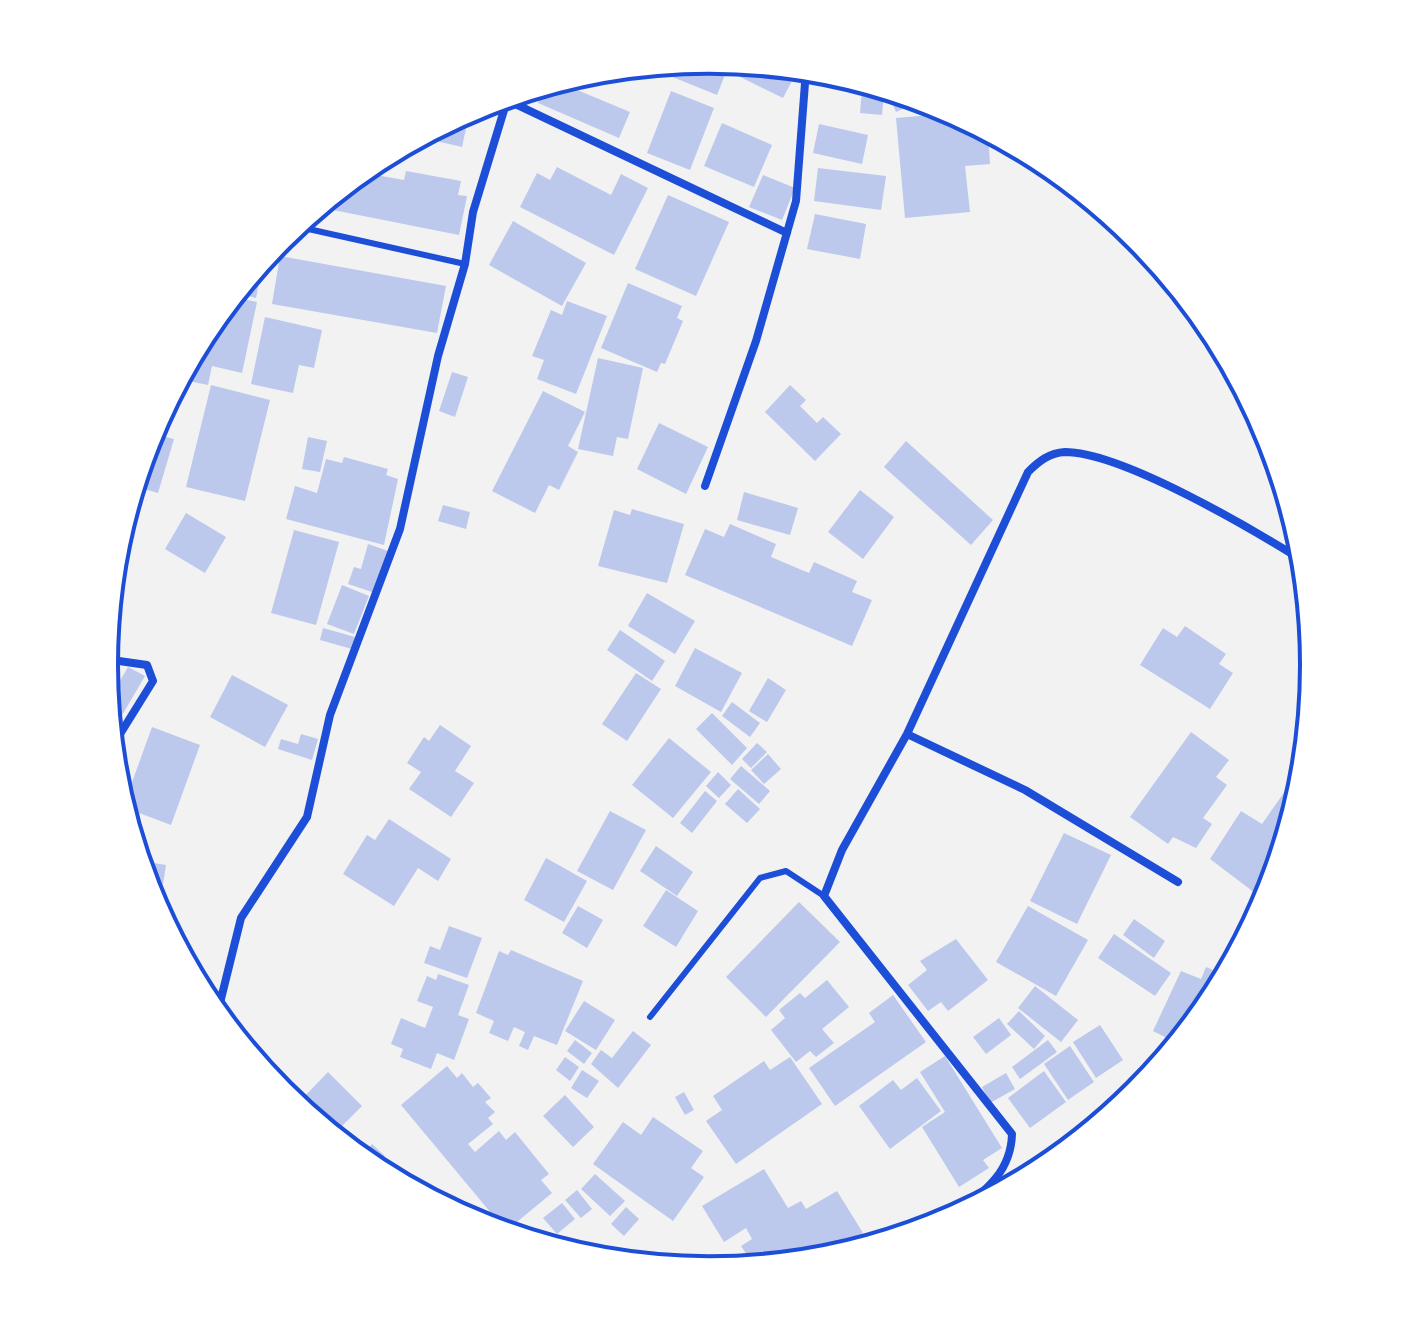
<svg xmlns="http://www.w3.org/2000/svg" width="1419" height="1331" viewBox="0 0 1419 1331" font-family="'Noto Serif',serif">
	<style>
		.building { fill: #bdc9ec }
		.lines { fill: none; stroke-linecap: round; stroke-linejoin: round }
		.service { stroke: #1d4ed8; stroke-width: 6 }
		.minor { stroke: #1d4ed8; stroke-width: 8 }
		.rim { fill: none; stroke: #1d4ed8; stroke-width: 4 }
	</style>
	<rect width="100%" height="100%" fill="#f2f2f2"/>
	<path class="building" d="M710,60l20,2 -13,33 -47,-19 5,-13z
		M735,63l36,3 23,11 -11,21 -53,-26z
		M558,82l72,30 -11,26 -81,-35 7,-17z
		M886,89l36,11 -26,12z
		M862,90l22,1 -2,24 -22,-2z
		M671,91l43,17 -24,62 -43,-17z
		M470,110l-8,37 -43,-10z
		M954,113l19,10v5l15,3 2,33 -25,2 5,46 -65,6 -9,-100z
		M722,123l50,22 -18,42 -50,-21z
		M819,124l49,11 -6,29 -49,-11z
		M371,164l7,1 -2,10 28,5 2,-9 55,10 -3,14 9,1 -8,39 -141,-28z
		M557,167l54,28 10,-21 27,14 -34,67 -94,-48 17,-34 13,7z
		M818,168l68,8 -5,34 -67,-9z
		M763,175l32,13 -13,32 -33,-13z
		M668,195l61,27 -33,74 -61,-27z
		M815,214l51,10 -6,35 -53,-10z
		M513,221l73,42 -24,43 -73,-41z
		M280,256l166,30 -9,47 -165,-29z
		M264,258l-8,40 -21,-5 7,-8z
		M628,283l54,23 -5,12 6,3 -18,43 -4,-1 -4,9 -56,-24z
		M232,297l25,5 -15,71 -30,-7 -4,19 -20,-4 6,-30 12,-22z
		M567,301l40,15 -31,78 -39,-15 7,-19 -12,-4 19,-46 11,5z
		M265,317l57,13 -8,38 -15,-3 -6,28 -42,-9z
		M598,358l45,10 -15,71 -11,-2 -4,19 -35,-7z
		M452,372l16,5 -13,40 -16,-6z
		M211,385l59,15 -25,101 -59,-14z
		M790,385l16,15 -6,6 17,17 6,-6 18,17 -26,27 -50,-49z
		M543,391l42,21 -17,34 10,6 -19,38 -10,-5 -14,28 -43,-22z
		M659,423l49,24 -22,47 -49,-25z
		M151,433l23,6 -16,54 -24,-7z
		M308,437l19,4 -7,31 -18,-3z
		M906,441l87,79 -22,25 -87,-78z
		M344,457l44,12 -2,6 12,4 -14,66 -98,-26 9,-33 22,7 9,-34 16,4z
		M860,490l34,27 -31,42 -35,-27z
		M744,492l54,16 -8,27 -53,-15z
		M443,505l27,7 -4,17 -28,-8z
		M632,509l52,15 -17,59 -69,-17 16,-56 16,5z
		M186,513l40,24 -21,36 -40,-24z
		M730,524l46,20 -5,13 38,16 5,-11 43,19 -5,11 20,8 -20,46 -167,-71 20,-46 19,8z
		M294,530l45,12 -23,83 -45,-12z
		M368,544l20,7 -13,42 -27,-9 6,-17 7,2z
		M112,580l7,1 -6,27 -3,-1z
		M342,585l27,11 -15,38 -27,-10z
		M647,593l48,28 -20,33 -47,-28z
		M1185,626l41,28 -7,10 14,9 -23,36 -70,-44 23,-37 14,9z
		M323,628l32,9 -3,12 -32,-9z
		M620,630l45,31 -13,20 -45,-31z
		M695,648l47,25 -21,39 -46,-26z
		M128,667l17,9 -24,41 -13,-7 -2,-23 8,4z
		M636,673l25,16 -34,52 -25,-17z
		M232,675l56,30 -23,42 -55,-30z
		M768,678l18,12 -19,32 -18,-11z
		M732,702l28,21 -10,14 -28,-21z
		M712,713l35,35 -15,17 -36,-36z
		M440,725l31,21 -16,25 19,12 -23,34 -42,-28 12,-17 -14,-9 17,-26 5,4z
		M152,727l48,18 -29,80 -48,-18z
		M1191,732l38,28 -13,17 11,8 -24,33 9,6 -16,24 -23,-11 -5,7 -38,-27z
		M301,734l17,5 -6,21 -34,-11 3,-10 17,5z
		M1308,735l-2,22 -9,-7z
		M669,738l42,34 -38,46 -41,-33z
		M757,743l10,9 -16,16 -9,-9z
		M768,754l13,15 -17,15 -13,-14z
		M741,766l29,25 -11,13 -29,-25z
		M718,772l13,13 -12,13 -13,-12z
		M1290,784l11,7 -27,90 -8,-5 -11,17 -45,-34 31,-48 21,13z
		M738,789l22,20 -13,14 -22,-19z
		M705,791l12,10 -25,32 -12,-10z
		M610,811l36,19 -33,60 -36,-19z
		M389,819l62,40 -13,22 -20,-13 -24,38 -51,-32 24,-39 8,5z
		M1064,833l47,22 -34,69 -47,-23z
		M656,846l37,26 -16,24 -37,-25z
		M546,858l41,23 -23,41 -40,-22z
		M142,861l24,4 -3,19 -18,-3z
		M666,890l32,21 -22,36 -33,-21z
		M799,902l41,40 -74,75 -40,-40z
		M578,906l25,14 -16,28 -25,-15z
		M1028,906l60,34 -32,56 -60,-34z
		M1134,919l31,22 -11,17 -31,-23z
		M449,926l33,12 -15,40 -43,-15 6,-17 10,4z
		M1114,934l57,39 -16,23 -57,-38z
		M956,939l32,41 -40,31 -7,-9 -13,9 -20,-26 19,-15 -7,-9z
		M511,950l72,31 -26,64 -23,-9 -6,14 -9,-4 6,-14 -11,-5 -6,14 -19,-8 5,-12 -18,-8 23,-62 9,4z
		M1206,967l21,9 -14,26 -34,42 -26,-13 28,-60 20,8z
		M438,974l31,11 -11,30 11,4 -15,41 -17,-7 -6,16 -31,-12 3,-8 -12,-5 10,-26 24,10 8,-21 -16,-6 10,-25 9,4z
		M827,980l22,27 -27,22 12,14 -18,14 -6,-6 -14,11 -25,-32 14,-12 -6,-8 21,-17 5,5z
		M1035,986l43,34 -17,22 -43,-34z
		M893,995l33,47 -91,64 -26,-38 66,-46 -6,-9z
		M584,1001l31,19 -19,30 -31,-19z
		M1019,1011l26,25 -11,13 -27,-25z
		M999,1018l12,17 -25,19 -13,-17z
		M1100,1025l23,35 -27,18 -23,-36z
		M633,1031l18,14 -33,43 -27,-24 10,-14 11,8z
		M575,1040l17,13 -8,11 -17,-13z
		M1048,1040l9,12 -37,27 -8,-12z
		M1070,1046l24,36 -26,18 -24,-36z
		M945,1056l57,92 -19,12 6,8 -30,19 -37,-60 23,-15 -25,-40z
		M565,1057l14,10 -9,14 -14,-11z
		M790,1057l32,47 -86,60 -30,-43 16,-11 -9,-14 51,-35 6,9z
		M447,1066l10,12 5,-5 11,14 5,-4 13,15 -6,4 10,10 -7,6 5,6 -25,20 7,8 24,-21 7,9 9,-8 34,42 -8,6 11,13 -46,38 -105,-126z
		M582,1070l17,11 -12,17 -16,-10z
		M1044,1071l22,31 -36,26 -22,-30z
		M328,1072l34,34 -25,25 -34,-33z
		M1006,1073l9,16 -25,14 -8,-16z
		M917,1078l24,33 -51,38 -31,-43 34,-26 8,10z
		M684,1092l10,18 -9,5 -10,-18z
		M292,1094l42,36 -3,4 -43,-35z
		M565,1095l29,32 -21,20 -30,-31z
		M653,1117l50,34 -12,17 13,9 -31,44 -80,-57 30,-42 18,13z
		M372,1144l13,12 -12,13 -13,-11z
		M764,1169l24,39 13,-7 5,8 31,-18 26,42 -46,27 -76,8 -2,-4 10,-6 -8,-12 11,-7 -6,-11 -22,14 -22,-36z
		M595,1174l30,27 -15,15 -29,-27z
		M577,1190l15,19 -11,9 -16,-18z
		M562,1203l13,16 -18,15 -14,-16z
		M463,1204l13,20 -13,-7 -6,-9z
		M626,1207l13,12 -15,17 -13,-12z"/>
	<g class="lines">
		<path class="service" d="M295,226l170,38
			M650,1017l110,-139 26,-7 38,25"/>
		<path class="minor" d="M507,100l280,133
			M705,486l51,-145 40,-140 10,-131
			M105,659l42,6 6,16 -41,66
			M907,734l118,56 153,92
			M217,1015l24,-97 66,-101 23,-102 70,-186 38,-173 27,-92 8,-52 35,-115
			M949,1220c30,-25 62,-44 63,-86l-188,-238 18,-46 65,-116 121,-262c11,-11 21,-19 37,-20 57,0 189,78 240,110"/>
	</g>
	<path d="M0 0H1419V1331H0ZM118 665a591 591 0 1 1 1182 0a591 591 0 1 1-1182 0Z" fill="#fff" fill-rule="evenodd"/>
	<path class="rim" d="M118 665a591 591 0 1 1 1182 0a591 591 0 1 1-1182 0Z"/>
</svg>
